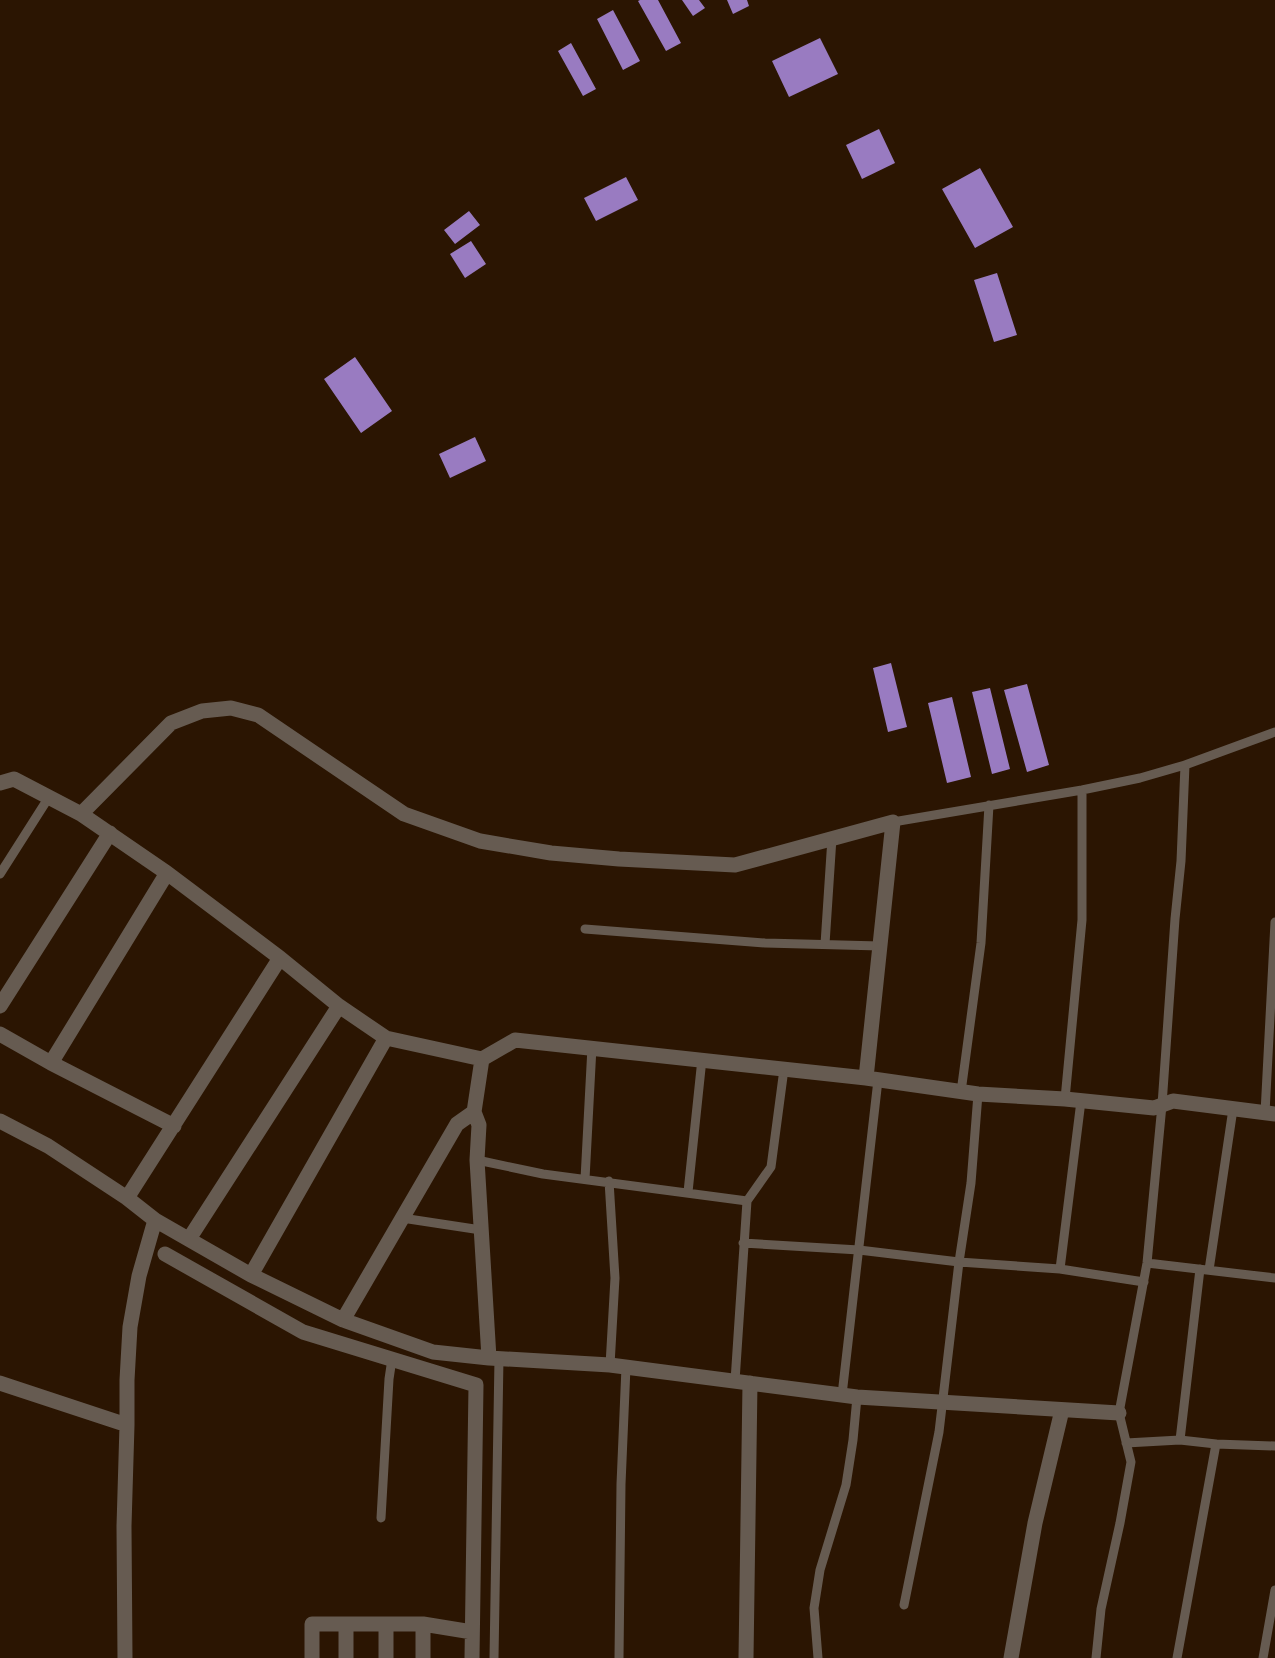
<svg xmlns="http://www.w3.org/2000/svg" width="1275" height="1658" viewBox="0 0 1275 1658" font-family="'DejaVu Sans',sans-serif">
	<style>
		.building { fill: #997bc1 }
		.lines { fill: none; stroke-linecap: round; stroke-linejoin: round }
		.service { stroke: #665b51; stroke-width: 9 }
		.minor { stroke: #665b51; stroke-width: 15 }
	</style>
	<rect width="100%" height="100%" fill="#2b1502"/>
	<path class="building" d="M640,0h18l23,43 -15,8 -28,-50z
		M682,0h17l6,8 -12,8z
		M727,0h20l2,6 -16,8z
		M613,10l27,51 -17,9 -26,-51z
		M820,38l18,36 -49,23 -17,-36z
		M571,43l25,46 -13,7 -25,-45z
		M879,129l16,34 -33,16 -16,-34z
		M980,168l33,59 -38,21 -33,-59z
		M626,177l12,23 -42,21 -12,-23z
		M469,211l11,14 -25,19 -11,-14z
		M471,241l15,23 -21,14 -15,-24z
		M997,273l20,62 -23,7 -20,-62z
		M355,357l37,54 -31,22 -37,-54z
		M475,437l11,24 -36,17 -11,-24z
		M891,663l16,64 -19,5 -15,-64z
		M1027,684l22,81 -22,7 -23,-82z
		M990,688l20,81 -18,5 -20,-82z
		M952,697l19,80 -24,6 -19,-80z"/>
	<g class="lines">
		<path class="service" d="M893,822l189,-32 58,-12 45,-13 90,-33
			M0,874l49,-77
			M585,929l180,14 115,3
			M825,944l7,-106
			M961,1092l20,-149 8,-138
			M1065,1099l17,-179v-130
			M1265,1113l10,-191
			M477,1160l66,14 204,27
			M585,1179l7,-132
			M609,1181l6,97 -5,87
			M688,1192l14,-133
			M402,1218l79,12
			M743,1243l116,7 100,12 101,7 84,13
			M1147,1263l128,15
			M1060,1269l21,-168
			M1209,1270l24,-161
			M735,1381l12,-180 24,-34 13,-98
			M842,1395l36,-315
			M1180,1440l20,-171
			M1126,1443l54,-3 36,4 59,2
			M381,1518l8,-139 3,-20
			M904,1605l35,-173 20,-170 12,-79 7,-89
			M494,1658l5,-300
			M619,1658l2,-174 5,-117
			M818,1658l-4,-50 6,-38 26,-85 7,-45 4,-43
			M1096,1658l5,-49 19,-86 11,-61 -12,-49 28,-150 15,-158 13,-186 6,-58 4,-96
			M1177,1658l39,-214
			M1263,1658l12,-68"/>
		<path class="minor" d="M0,783l14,-4 67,35 86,59 113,85 59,48 47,32 96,21 33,-19 351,38 112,16 87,5 89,9 19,-7 102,13
			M81,814l90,-91 31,-12 29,-3 27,7 146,99 76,27 71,12 68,6 116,6 158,-43 -27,256
			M0,1006l110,-173
			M0,1034l51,29 123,63
			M51,1063l116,-190
			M474,1112l5,13 -2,35 12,198
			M0,1121l48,25 79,52 28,22 96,55 92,45 90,32 56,6 121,7 247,32 262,16
			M127,1198l153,-240
			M189,1239l150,-233
			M165,1254l138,78 173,53 -4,273
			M251,1275l135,-237
			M343,1320l114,-196 17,-12 8,-53
			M0,1383l127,42
			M125,1658l-1,-132 3,-101v-45l3,-53 9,-51 16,-56
			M312,1658v-34h111l49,8
			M346,1658v-34
			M386,1658v-34
			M423,1658v-34
			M746,1658l4,-275
			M1011,1658l24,-135 27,-113"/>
	</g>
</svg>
